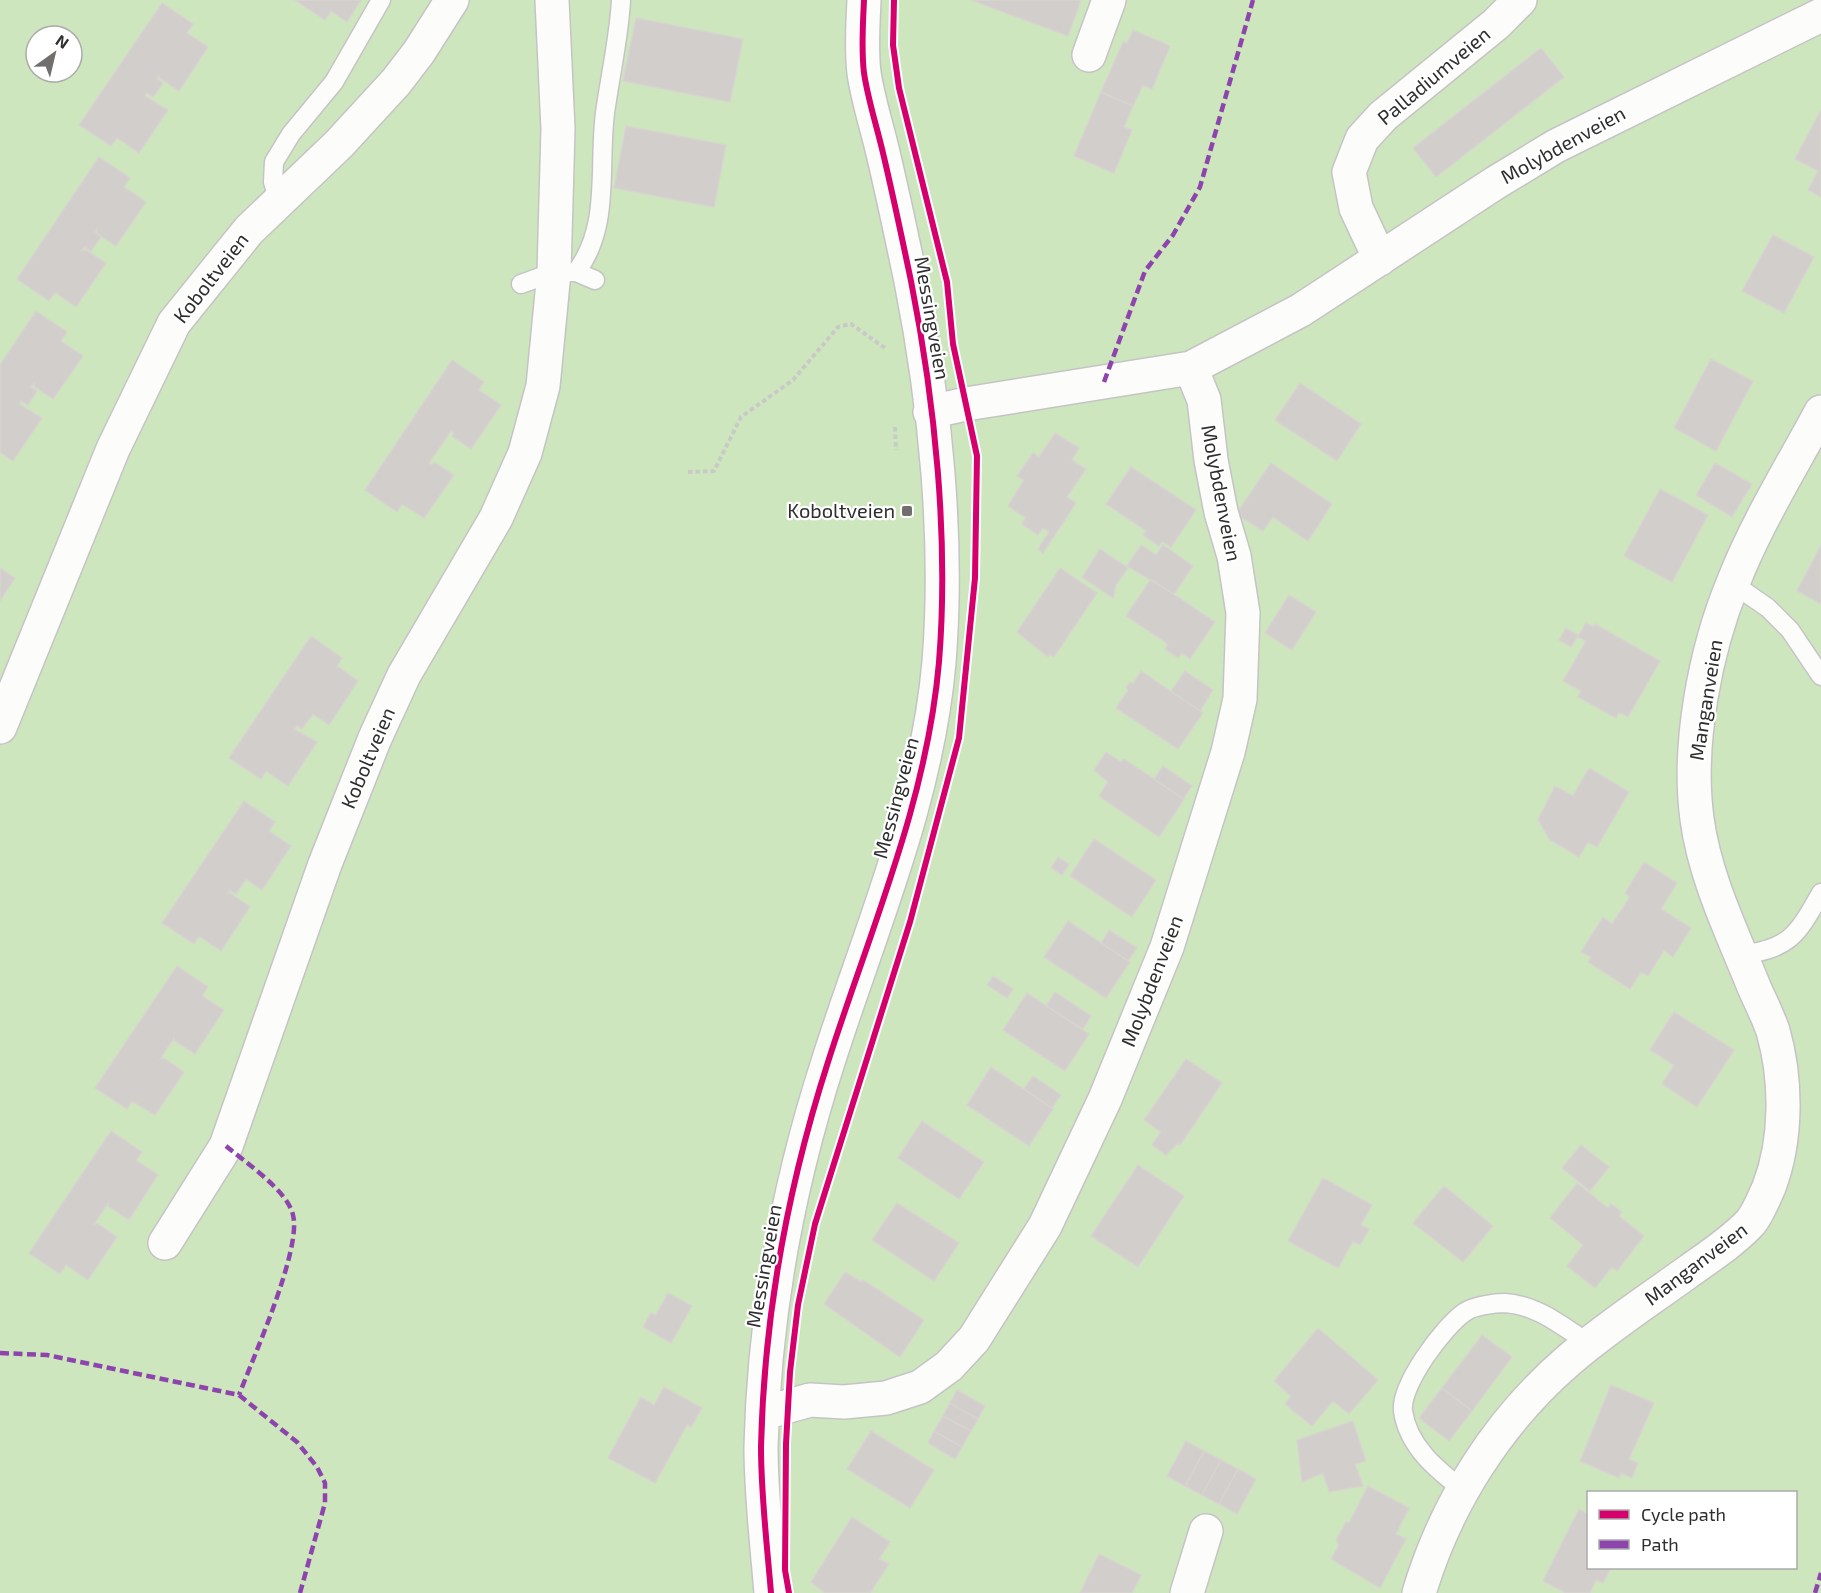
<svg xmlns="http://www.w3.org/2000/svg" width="1821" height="1593" viewBox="0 0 1821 1593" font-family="'Exo 2',sans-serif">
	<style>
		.green { fill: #cee6be; fill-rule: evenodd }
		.building { fill: #d1cecb; stroke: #d7d4d0; stroke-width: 1.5 }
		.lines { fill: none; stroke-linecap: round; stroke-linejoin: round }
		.lane-casing { stroke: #c5c4c5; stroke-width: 21 }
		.street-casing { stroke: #c5c4c5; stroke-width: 36 }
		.path { stroke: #c9c9c8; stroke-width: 4; stroke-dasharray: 4.5 3; stroke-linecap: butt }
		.lane { stroke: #fcfcfb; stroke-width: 18 }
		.street { stroke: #fcfcfb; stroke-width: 33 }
		.quiet { stroke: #8e44ad; stroke-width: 4.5; stroke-dasharray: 9 4.5; stroke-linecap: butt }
		.cycleway-casing { stroke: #fff; stroke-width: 10 }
		.cycleway { stroke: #d6006c; stroke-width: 6 }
		.poi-dot { fill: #706f6e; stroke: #fff; stroke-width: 2 }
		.labels { text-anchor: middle; stroke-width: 4.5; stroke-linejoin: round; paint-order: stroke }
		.street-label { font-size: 20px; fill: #2e2e2e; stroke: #fff }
		.poi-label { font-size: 20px; fill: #2e2e2e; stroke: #fff; text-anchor: end }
	</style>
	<rect width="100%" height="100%" fill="#ece8e4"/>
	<path class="green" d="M0,0h1821v1593h-1821zM36,36h36v36h-36zM1588,1492h208v76h-208z"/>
	<path class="building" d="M295,0h66l-14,22 -16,-11 -6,9z
		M971,0h110l-13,36z
		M162,3l31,21 -6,9 21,14 -29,44 -19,-13 -1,-3 -2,4 6,4 -10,14 -6,-4 -2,3 23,14 -29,43 -22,-15 -6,8 -32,-21z
		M636,18l107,21 -13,63 -107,-21z
		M1133,30l37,16 -18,43 -9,-4 -10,21 -32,-14 22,-50 4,1z
		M1541,48l23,29 -128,100 -23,-29z
		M1101,92l32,14 -9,21 8,3 -18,43 -40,-17z
		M1821,110v87l-13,-7 10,-19 -23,-12z
		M626,126l100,19 -12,62 -100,-19z
		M99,157l31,21 -6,9 22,15 -30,44 -19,-13v-4l-2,3 6,5 -10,14 -6,-4 -3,3h4l20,13 -30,44 -21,-15 -6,9 -32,-22z
		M1773,235l41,22 -30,56 -42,-22z
		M36,311l31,21 -6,9 22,15 -30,43 -19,-13v-3l-3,4 6,4 -9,14 -7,-4 -2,3 23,14 -29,43 -13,-9v-87z
		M1711,359l42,22 -37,70 -42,-23z
		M452,360l32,22 -5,8 22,15 -30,44 -19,-13 2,-3 -3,-2 -22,32 3,2 2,-3 20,13 -30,43 -22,-14 -5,8 -32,-22z
		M1300,383l61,41 -24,37 -62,-41z
		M1055,433l24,15 -7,12 14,9 -19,28 9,6 -33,50 -5,-4 11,-17 -6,-4 -5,7 -16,-11 4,-6 -18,-12 16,-26 -7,-4 16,-23 6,4z
		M1271,463l61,41 -24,37 -35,-24 -10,14 -27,-17z
		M1715,463l37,21 -20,33 -36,-22z
		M1131,467l65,43 -25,37 -9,-6 -3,5 -16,-11 3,-4 -40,-27z
		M1660,489l48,26 -36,67 -48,-26z
		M1141,545l15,10 7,-10 30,21 -19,28 -47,-28z
		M1821,545v59l-24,-13z
		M1100,549l28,19 -12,17 -3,13 -31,-21z
		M0,568l15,10 -15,23z
		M1060,568l37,25 -43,64 -4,-3 -2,3 -31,-25z
		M1151,579l64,43 -25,37 -8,-6 -4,5 -13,-9 3,-5 -42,-28z
		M1289,595l27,17 -24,38 -27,-17z
		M1586,623l7,4 2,-3 65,37 -32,56 -9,-5 -3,6 -38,-21 3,-6 -18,-10 23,-40 -8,-4z
		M1566,628l12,7 -7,12 -12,-7z
		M311,636l31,22 -5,8 21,15 -29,44 -16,-11 -11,15 -5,-3 -3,3 23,13 -29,44 -22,-15 -5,8 -32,-21z
		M1141,671l62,42 -25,36 -62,-41 12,-18 -2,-2 4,-6 3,2z
		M1185,671l28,19 -13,21 -29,-20z
		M1106,752l15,10 3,-3 60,40 -25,38 -60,-41 9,-14 -14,-12z
		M1163,766l29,20 -9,13 -29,-20z
		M1589,768l40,24 -32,55 -9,-5 -9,15 -29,-17 -12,-20 17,-34 18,10z
		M244,801l31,21 -6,9 22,15 -29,44 -16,-11 -10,15 -6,-4 -3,4 3,-1 20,14 -29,44 -22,-15 -5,8 -32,-21z
		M1094,839l62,41 -24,37 -62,-41z
		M1058,857l11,7 -7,11 -11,-7z
		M1644,862l33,21 -16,26 30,19 -18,29 -9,-7 -16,26 -7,-4 -11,17 -42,-27 3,-5 -10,-5 22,-35 9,7 18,-27 -5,-4z
		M1068,921l62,41 -24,36 -62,-41z
		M1109,930l28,18 -9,13 -27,-18z
		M177,966l31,21 -6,9 22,14 -29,44 -20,-13 -1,-3 -14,21 4,-1 20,14 -29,43 -23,-14 -5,8 -32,-21z
		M993,976l20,13 -6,9 -20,-13z
		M1055,992l36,24 -8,13 -37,-23z
		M1027,993l62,41 -24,37 -62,-41z
		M1674,1012l60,38 -37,57 -35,-23 12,-19 -24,-15z
		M1186,1059l36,24 -42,62 -2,-2 -12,12 -14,-10 9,-13 -17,-12z
		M991,1067l62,42 -24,37 -62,-41z
		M1033,1076l28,19 -9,13 -28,-19z
		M922,1121l62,41 -25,37 -61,-41z
		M111,1131l31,21 -6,8 22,15 -29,45 -21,-14 1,-4 -15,22 3,-1 20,14 -29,43 -22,-15 -6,9 -31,-21z
		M1581,1145l28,22 -19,24 -28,-23z
		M1138,1165l46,31 -46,71 -47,-31z
		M1323,1178l49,27 -11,20 8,4 -9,16 -7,-4 -15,27 -50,-27z
		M1577,1183l31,25 3,-4 11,8 -3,4 25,20 -27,35 -5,-4 -17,21 -28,-22 16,-21 -33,-27z
		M1444,1186l49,40 -30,36 -50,-39z
		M897,1203l62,40 -25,38 -62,-41z
		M845,1272l16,10 2,-2 61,40 -24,37 -76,-53z
		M668,1293l24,13 -21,37 -28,-16 8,-14 5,2z
		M1318,1328l60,52 -29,34 -16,-13 -21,25 -27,-22 6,-8 -17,-15z
		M1482,1335l30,22 -40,54 -30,-23z
		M1611,1385l43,18 -25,56 9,4 -6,15 -11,-5 -2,5 -39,-17z
		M664,1387l38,21 -11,19 -4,-2 -32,58 -47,-25 33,-61 13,8z
		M1442,1388l30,23 -23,30 -30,-23z
		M957,1390l28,16 -7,13 -28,-16z
		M950,1403l28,16 -7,12 -28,-15z
		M943,1416l28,15 -9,16 -28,-16z
		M1353,1421l13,40 -11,3 8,22 -34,6 -6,-19 -21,9 -5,-42z
		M871,1431l63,39 -24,38 -63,-39z
		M934,1431l28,16 -7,12 -27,-16z
		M1186,1441l18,10 -19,35 -18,-10z
		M1204,1451l17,9 -19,35 -17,-9z
		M1221,1460l17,9 -19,35 -17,-9z
		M1238,1469l18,10 -19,35 -18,-10z
		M1368,1486l41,22 -13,26 10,5 -26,49 -49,-29 8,-14 -3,-5 10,-18 3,1z
		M1579,1509l9,5v54h23l-8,15 -7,-3 -6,13h-24l-23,-12z
		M852,1517l38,25 -11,17 10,5 -19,29h-45l-14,-11z
		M1099,1554l42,21 -9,18h-52z"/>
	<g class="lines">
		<g class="lane-casing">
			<path id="lane" d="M279,201l-6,-19 1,-20 17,-28 43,-52 47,-82
				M576,272l19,8
				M521,284l33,-12h22c35,-45 22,-105 29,-159 5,-37 14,-75 16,-113
				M1732,583l36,25 22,22 31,46
				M1741,955c50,-7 56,-20 80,-62
				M1462,1489c-26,-20 -54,-43 -59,-78 -3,-26 41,-85 62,-99 8,-6 30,-9 40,-9 33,2 58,24 85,41"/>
		</g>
		<g class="street-casing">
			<path id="street" d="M1089,55l20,-55
				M1380,259l-24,-51 -7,-36 13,-33 21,-23 113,-92 24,-24
				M1191,368l110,-58 194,-127 61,-37 265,-131
				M0,727l113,-278 61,-126 75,-93 90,-86 57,-62 23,-30 33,-52
				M165,1243l61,-97 99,-282 50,-126 29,-63 92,-157 29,-65 18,-67 11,-114 4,-143 -6,-129
				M764,1413l46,-13 34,2 42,-4 34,-11 29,-21 25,-27 71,-113 60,-127 62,-152 61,-195 12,-53 3,-86 -9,-57 -13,-44 -10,-52 -7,-60 -13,-32 -225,36 -36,8
				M771,1593c-4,-49 -10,-97 -10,-146 3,-131 27,-261 67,-385 42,-132 99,-260 111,-400 10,-123 -4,-260 -28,-381 -9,-43 -18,-86 -28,-128 -6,-26 -15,-53 -19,-80 -3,-24 -1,-49 0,-73
				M1187,1593l19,-62
				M1419,1593c27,-90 79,-172 150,-233 36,-31 77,-58 116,-86 22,-16 46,-31 65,-51 8,-9 14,-25 19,-36 18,-47 18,-107 4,-156 -5,-15 -13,-30 -19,-44 -22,-55 -49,-109 -57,-168 -10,-74 8,-168 36,-236 23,-59 58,-115 88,-171"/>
		</g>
		<path class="path" d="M895,427l1,23
			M688,472l26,-1 27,-54 52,-37 45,-53 13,-3 34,24"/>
		<use href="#lane" class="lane"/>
		<use href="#street" class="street"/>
		<path class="quiet" d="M1104,382l41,-111 28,-36 27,-48 53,-187
			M226,1146c19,16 62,45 67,69 9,34 -40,143 -54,180
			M0,1353l47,2 192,40 58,47 20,25 8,16v20l-25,90
			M1815,1593l6,-20"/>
		<g class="cycleway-casing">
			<path id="cycleway" d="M771,1593c-4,-49 -10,-97 -10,-146 3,-131 27,-261 67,-385 42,-132 99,-260 111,-400 10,-123 -4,-260 -28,-381 -9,-43 -18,-86 -28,-128 -6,-26 -15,-53 -19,-80 -3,-24 -1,-49 0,-73
				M789,1593l-4,-23 1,-126 4,-72 8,-67 17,-81 95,-302 49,-184 16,-160 2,-122 -24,-112 -6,-62 -48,-194 -6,-43 1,-45"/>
		</g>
		<use href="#cycleway" class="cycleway"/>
	</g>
	<rect class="poi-dot" x="901" y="505" width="12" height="12" rx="3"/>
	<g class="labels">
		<g class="street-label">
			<text transform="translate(1434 76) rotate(-40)" y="7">Palladiumveien</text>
			<text transform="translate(1563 145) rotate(-29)" y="7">Molybdenveien</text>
			<text transform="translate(211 278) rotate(-52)" y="7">Koboltveien</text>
			<text transform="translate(932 318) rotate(80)" y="7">Messingveien</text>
			<text transform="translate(1221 493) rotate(79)" y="7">Molybdenveien</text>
			<text transform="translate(1706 700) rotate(-81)" y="7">Manganveien</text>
			<text transform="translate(368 758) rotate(-67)" y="7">Koboltveien</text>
			<text transform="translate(896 798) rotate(-75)" y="7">Messingveien</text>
			<text transform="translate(1152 981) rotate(-69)" y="7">Molybdenveien</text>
			<text transform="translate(1696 1264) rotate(-37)" y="7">Manganveien</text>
			<text transform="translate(764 1266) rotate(-80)" y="7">Messingveien</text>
		</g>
		<g class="poi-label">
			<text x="895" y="518">Koboltveien</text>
		</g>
	</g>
	<rect x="1587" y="1491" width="210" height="78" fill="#ffffff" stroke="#ababab" stroke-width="1.5"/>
	<rect x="1599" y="1510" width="30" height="9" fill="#d6006c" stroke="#ababab" stroke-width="1.5"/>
	<text x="1641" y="1521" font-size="18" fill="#2e2e2e">Cycle path</text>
	<rect x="1599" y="1540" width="30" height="9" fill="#8e44ad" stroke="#ababab" stroke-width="1.5"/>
	<text x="1641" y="1551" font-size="18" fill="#2e2e2e">Path</text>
	<g transform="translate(54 54) rotate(34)"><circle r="28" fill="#ffffff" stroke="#ababab" stroke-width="1.5"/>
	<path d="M0-4.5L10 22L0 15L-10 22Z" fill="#706f6e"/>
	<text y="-9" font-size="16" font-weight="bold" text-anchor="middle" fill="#2e2e2e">N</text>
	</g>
</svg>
